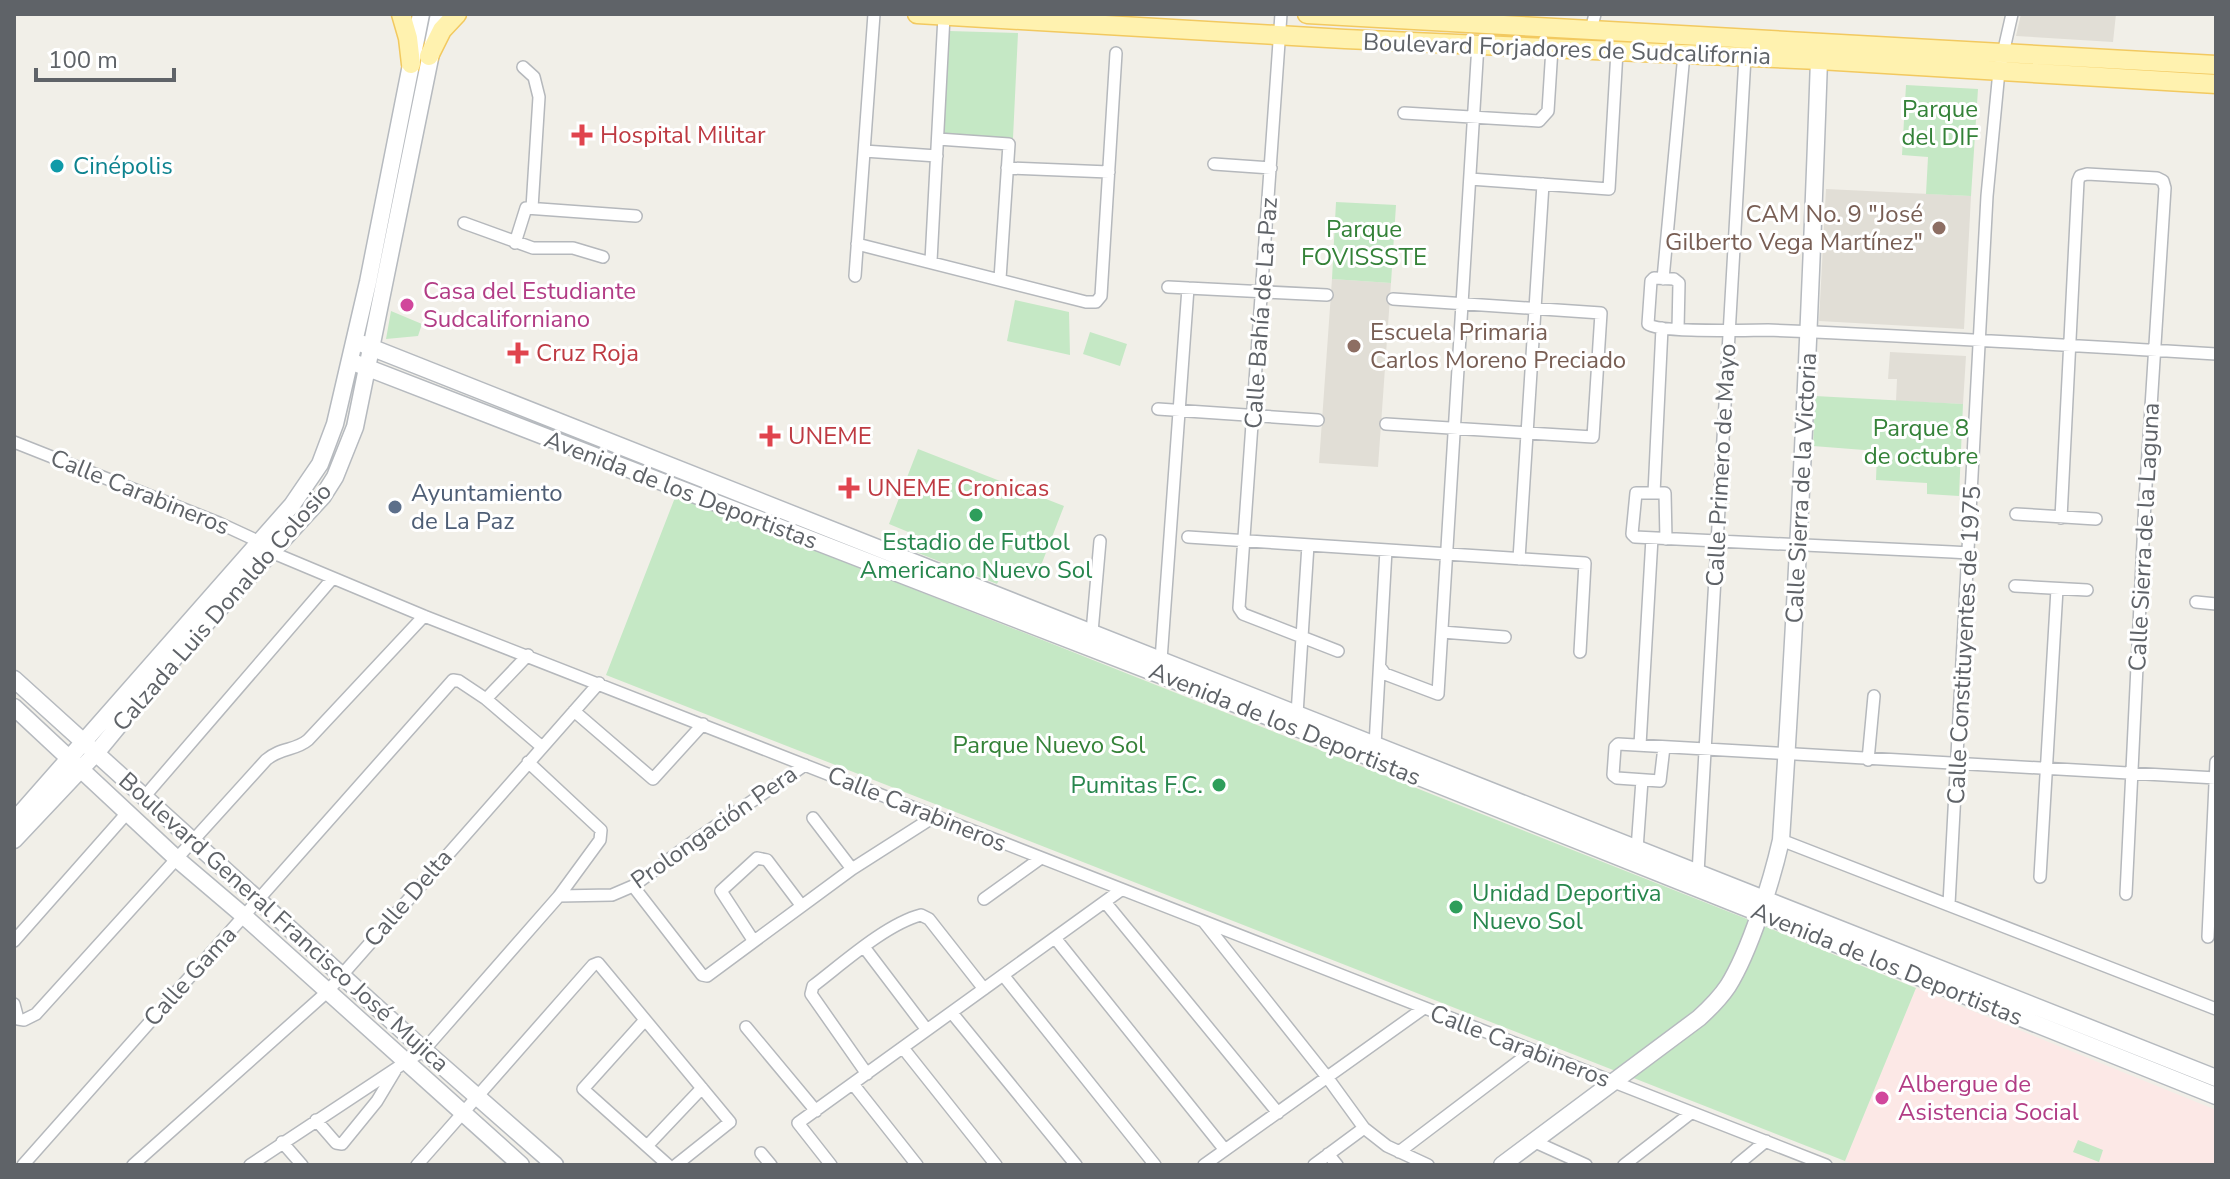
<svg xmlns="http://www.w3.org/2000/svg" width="2230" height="1179" viewBox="0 0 2230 1179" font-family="'Nunito Sans',sans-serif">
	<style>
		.education { fill: #e1ded6 }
		.medical { fill: #fce8e6 }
		.green { fill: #c5e8c5 }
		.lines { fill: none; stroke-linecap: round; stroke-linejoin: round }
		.street-casing { stroke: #b5b8bc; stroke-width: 14 }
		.secondary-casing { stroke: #b6babf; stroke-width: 19 }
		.primary-casing { stroke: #f2c960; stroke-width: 21 }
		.street { stroke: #fff; stroke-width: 11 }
		.secondary { stroke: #fff; stroke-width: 16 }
		.primary { stroke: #fff2af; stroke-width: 18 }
		.health-dot { fill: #e0444e; stroke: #fff; stroke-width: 3 }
		.culture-dot { fill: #0f9aa8; stroke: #fff; stroke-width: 3 }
		.education-dot { fill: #8d6e63; stroke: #fff; stroke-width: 3 }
		.hotel-dot { fill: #d1479c; stroke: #fff; stroke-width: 3 }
		.service-dot { fill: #5c6f8a; stroke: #fff; stroke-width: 3 }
		.leisure-dot { fill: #2e9e5b; stroke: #fff; stroke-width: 3 }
		.labels { text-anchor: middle; stroke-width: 6; stroke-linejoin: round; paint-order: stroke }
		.street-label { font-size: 24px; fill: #5f6368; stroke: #fff }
		.park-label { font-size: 24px; fill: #348238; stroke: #fff }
		.health-label { font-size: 24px; fill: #be3a42; stroke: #fff; text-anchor: start }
		.culture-label { font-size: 24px; fill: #0d838f; stroke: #fff; text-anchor: start }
		.education-label { font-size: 24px; fill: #785e54; stroke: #fff; text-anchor: end }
		.hotel-label { font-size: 24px; fill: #b23c85; stroke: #fff; text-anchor: start }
		.service-label { font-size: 24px; fill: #4e5e75; stroke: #fff; text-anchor: start }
		.leisure-label { font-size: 24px; fill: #27864d; stroke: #fff }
	</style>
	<rect width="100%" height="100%" fill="#f1efe8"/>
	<path class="education" d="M2021,14h95l-3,28 -97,-6z
		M1826,189l145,7 -7,133 -145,-8z
		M1332,279l59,4 -13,184 -59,-4z
		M1890,352l76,4 -3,48 -67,-3 1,-22h-9z"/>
	<path class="medical" d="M1916,988l300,122v55h-360l-11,-4z"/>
	<path class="green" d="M949,31l69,2 -5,105 -69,-4z
		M1906,85l72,4 -7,107 -45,-2 2,-37 -26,-2z
		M1336,202l60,3 -5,78 -59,-4z
		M1015,300l54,12 1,43 -63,-14z
		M391,311l31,13 -4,12 -32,3z
		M1090,332l37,12 -7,22 -37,-12z
		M1815,396l148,8 -4,92 -32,-2v-11l-51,-3 1,-29 -64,-5z
		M918,449l146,57 -29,75 -31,-12 -7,15 -84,-33 5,-15 -29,-12z
		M676,495l1066,422 174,71 -71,173 -1239,-486z
		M2078,1140l25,10 -4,12 -26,-10z"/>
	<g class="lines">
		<g class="street-casing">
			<path id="street" d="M1281,14l-42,594 4,6 95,37
				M1591,30l4,-16
				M523,67l11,10 5,20 -7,111
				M1404,113l135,8 9,-10 4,-63
				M938,139l71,5 -9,135
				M864,151l73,5
				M1214,164l57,4
				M1007,168l102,4
				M1470,179l139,10 8,-138
				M464,223l69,25h40l30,9
				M515,243l11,-35 110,8
				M857,244l229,58h10l5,-6 15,-243
				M931,261l13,-245
				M855,276l19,-262
				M1663,279l21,-225
				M1168,287l159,8
				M1678,329l1,-46 -5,-4 -20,-1 -3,3 -3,43c10,9 99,6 120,6 149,6 299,15 448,24
				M1158,409l160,11
				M1386,424l207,13 8,-124 -208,-14
				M14,442l205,81 41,19 11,10 153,64 1402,549
				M1654,493l8,-165
				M2016,514l80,5
				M2061,518l17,-337 2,-5 7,-2 70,4 6,3 2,7 -20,313 -19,393
				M1188,537l397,26 -5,89
				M1666,539l-1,-46h-29l-4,41 3,3c112,5 223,10 334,16
				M1519,559l24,-375
				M2015,586l72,4
				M2196,602l20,2
				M1092,632l8,-91
				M1442,632l63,5
				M1161,660l27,-372
				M1380,667l5,7 53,20 40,-650
				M486,699l42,-44
				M574,711l79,68 50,-55
				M1297,714l11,-169
				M1375,745l11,-195
				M1640,745l12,-207
				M1664,747l-4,34 -43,-3 -4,-3 2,-28 3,-3 598,34
				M1868,760l6,-64
				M528,762l73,68 -1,10 -41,56
				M145,796l187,-217
				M813,818l39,51
				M1781,840l435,169
				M1637,849l5,-69
				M1698,873l47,-816
				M2040,877l17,-288
				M633,886l69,89 5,1 145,-107 83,-53
				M984,899l57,-41
				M1105,902l173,211
				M1949,904l38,-708 12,-125 13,-57
				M1204,922l123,155 37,51 23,18 41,19
				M2208,937l8,-175
				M1055,938l170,212
				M753,940l-32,-49 36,-33 10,2 34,45
				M14,941l113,-128
				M864,947l63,83
				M1003,975l152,190
				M14,1004l4,15 6,1 12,-6 230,-254c15,-13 29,-9 42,-20l116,-124
				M952,1013l124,152
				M645,1020l-62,69 85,76
				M746,1027l70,84
				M903,1048l93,117
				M867,1074l-56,-80 2,-8c29,-22 73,-62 108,-71l8,4 55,70
				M853,1084l64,81
				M316,1120l20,23 6,1 35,-43 18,-30
				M1533,1141l53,24
				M282,1142l20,23
				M647,1146l55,-58
				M1399,1152l133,-101
				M761,1153l10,12
				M1328,1154l9,11
				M23,1165l430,-485 6,1 27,18 56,48
				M133,1165l194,-173 272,-309
				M250,1165l174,-115 135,-154 53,-1 21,-9 68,-50 104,-71
				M417,1165l176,-200 5,-2 132,159 -54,43
				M831,1165l-33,-42 323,-233
				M1204,1165l220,-157
				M1314,1165l50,-37
				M1624,1165l67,-52
				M1737,1165l29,-24"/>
		</g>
		<g class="secondary-casing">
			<path id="secondary" d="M355,341l1861,737
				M350,361l929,360 937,375
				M14,679l410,371 131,115
				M14,707l163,152 67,57 277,249
				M14,821l278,-316 28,-41 15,-40 33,-142 53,-268
				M14,840l83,-88 79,-96 147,-160 12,-19 20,-50 84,-413
				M1502,1165l197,-147c11,-10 21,-20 29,-32 22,-35 44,-106 53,-146 17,-260 29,-520 38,-780"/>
		</g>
		<g class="primary-casing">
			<path id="primary" d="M401,14l7,24 3,26
				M917,14l428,25 474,21 397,24
				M1307,14l909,51
				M429,56l13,-26 15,-16"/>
		</g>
		<use href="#street" class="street"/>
		<use href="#secondary" class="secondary"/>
		<use href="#primary" class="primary"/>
	</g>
	<g class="health-dot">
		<path d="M578 123h8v8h8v8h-8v8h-8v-8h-8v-8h8z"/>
		<path d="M514 341h8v8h8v8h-8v8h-8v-8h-8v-8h8z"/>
		<path d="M766 424h8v8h8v8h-8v8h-8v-8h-8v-8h8z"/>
		<path d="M845 476h8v8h8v8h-8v8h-8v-8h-8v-8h8z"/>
	</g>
	<circle class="culture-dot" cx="57" cy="166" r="8"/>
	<g class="education-dot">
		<circle cx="1939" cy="228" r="8"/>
		<circle cx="1354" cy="346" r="8"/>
	</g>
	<g class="hotel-dot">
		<circle cx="407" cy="305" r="8"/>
		<circle cx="1882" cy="1098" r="8"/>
	</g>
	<circle class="service-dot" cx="395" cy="507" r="8"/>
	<g class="leisure-dot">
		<circle cx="976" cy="515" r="8"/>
		<circle cx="1219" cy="785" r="8"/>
		<circle cx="1456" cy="907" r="8"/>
	</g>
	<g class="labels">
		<g class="street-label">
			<text transform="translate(1567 49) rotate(2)" y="8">Boulevard Forjadores de Sudcalifornia</text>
			<text transform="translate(1261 313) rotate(-86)" y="8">Calle Bahía de La Paz</text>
			<text transform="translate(1721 465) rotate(-87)" y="8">Calle Primero de Mayo</text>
			<text transform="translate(1801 488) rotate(-87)" y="8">Calle Sierra de la Victoria</text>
			<text transform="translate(681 490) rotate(21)" y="8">Avenida de los Deportistas</text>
			<text transform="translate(140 492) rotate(22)" y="8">Calle Carabineros</text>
			<text transform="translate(2144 537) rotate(-87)" y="8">Calle Sierra de la Laguna</text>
			<text transform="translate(222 607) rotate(-49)" y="8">Calzada Luis Donaldo Colosio</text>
			<text transform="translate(1964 645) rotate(-87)" y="8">Calle Constituyentes de 1975</text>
			<text transform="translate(1285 724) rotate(22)" y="8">Avenida de los Deportistas</text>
			<text transform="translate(917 809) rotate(22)" y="8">Calle Carabineros</text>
			<text transform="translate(714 827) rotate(-35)" y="8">Prolongación Pera</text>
			<text transform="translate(408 898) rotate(-49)" y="8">Calle Delta</text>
			<text transform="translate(284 922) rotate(42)" y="8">Boulevard General Francisco José Mujica</text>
			<text transform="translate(1887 964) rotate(22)" y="8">Avenida de los Deportistas</text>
			<text transform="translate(190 976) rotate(-48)" y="8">Calle Gama</text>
			<text transform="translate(1520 1046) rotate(21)" y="8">Calle Carabineros</text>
		</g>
		<g class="park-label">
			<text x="1940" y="117">Parque<tspan x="1940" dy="28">del DIF</tspan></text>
			<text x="1364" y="237">Parque<tspan x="1364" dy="28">FOVISSSTE</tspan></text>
			<text x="1921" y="436">Parque 8<tspan x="1921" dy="28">de octubre</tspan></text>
			<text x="1049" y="753">Parque Nuevo Sol</text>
		</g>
		<g class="health-label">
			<text x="600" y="143">Hospital Militar</text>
			<text x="536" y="361">Cruz Roja</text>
			<text x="788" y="444">UNEME</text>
			<text x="867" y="496">UNEME Cronicas</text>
		</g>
		<g class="culture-label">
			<text x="73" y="174">Cinépolis</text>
		</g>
		<g class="education-label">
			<text x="1923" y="222">CAM No. 9 "José<tspan x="1923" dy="28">Gilberto Vega Martínez"</tspan></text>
			<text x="1370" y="340" text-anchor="start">Escuela Primaria<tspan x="1370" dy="28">Carlos Moreno Preciado</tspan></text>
		</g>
		<g class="hotel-label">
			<text x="423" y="299">Casa del Estudiante<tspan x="423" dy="28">Sudcaliforniano</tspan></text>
			<text x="1898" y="1092">Albergue de<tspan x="1898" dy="28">Asistencia Social</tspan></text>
		</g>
		<g class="service-label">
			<text x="411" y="501">Ayuntamiento<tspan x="411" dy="28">de La Paz</tspan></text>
		</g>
		<g class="leisure-label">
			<text x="976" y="550">Estadio de Futbol<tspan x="976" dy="28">Americano Nuevo Sol</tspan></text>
			<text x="1203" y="793" text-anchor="end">Pumitas F.C.</text>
			<text x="1472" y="901" text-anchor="start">Unidad Deportiva<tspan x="1472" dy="28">Nuevo Sol</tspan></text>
		</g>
	</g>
	<rect width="2230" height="1179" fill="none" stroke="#5f6368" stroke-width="32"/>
	<path d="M36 68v12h138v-12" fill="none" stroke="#5f6368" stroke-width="4"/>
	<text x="48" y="68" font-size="24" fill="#5f6368" stroke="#ffffff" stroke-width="6" paint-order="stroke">100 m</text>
</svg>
